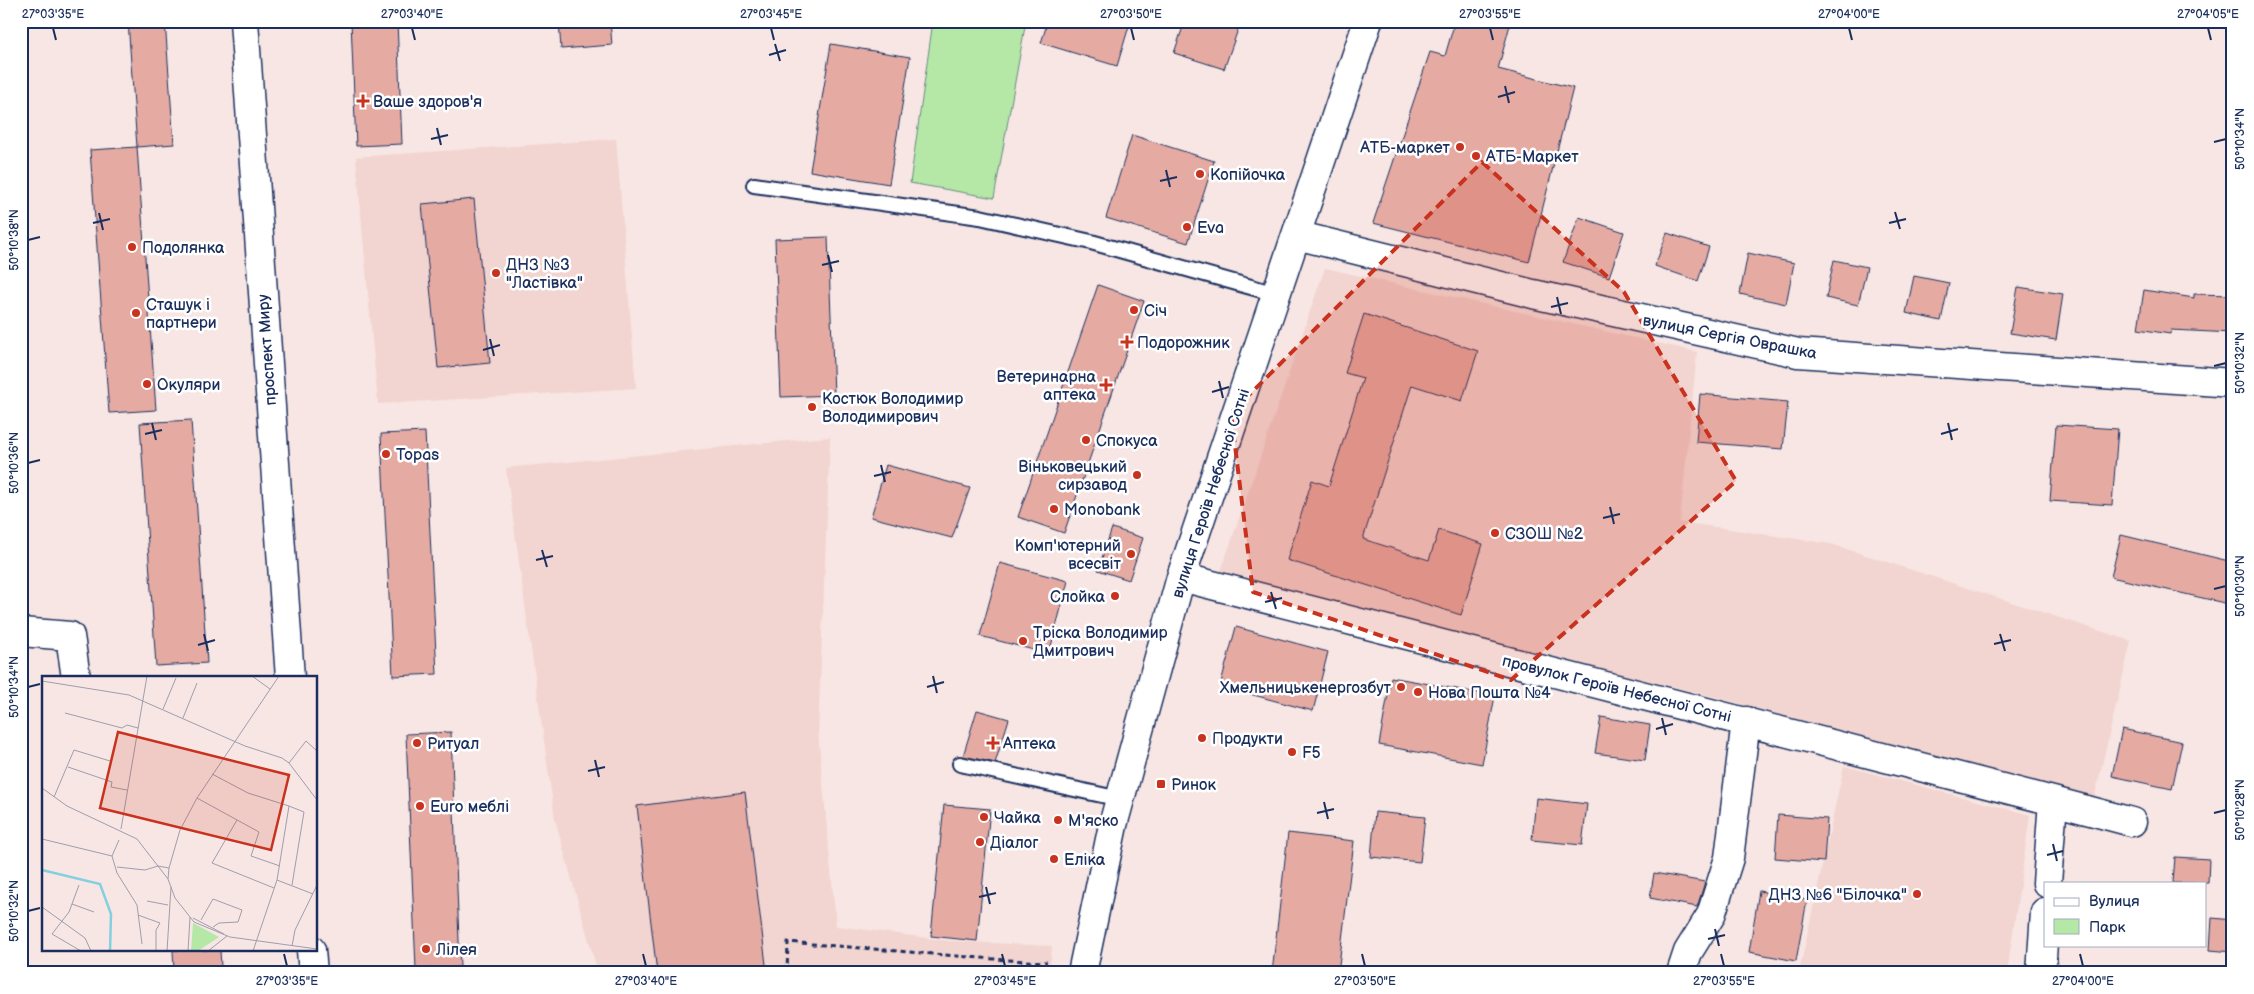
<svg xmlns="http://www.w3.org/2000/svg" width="2254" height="994" viewBox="0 0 2254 994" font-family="'Balsamiq Sans',sans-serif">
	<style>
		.built { fill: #f2d4d0 }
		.green { fill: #b5e7a7; stroke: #688b82 }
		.building { fill: #e5aba3; stroke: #1b2f5e }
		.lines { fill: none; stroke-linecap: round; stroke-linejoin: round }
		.lane-casing { stroke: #1b2f5e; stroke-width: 18 }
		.street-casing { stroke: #1b2f5e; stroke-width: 31 }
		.path { stroke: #1b2f5e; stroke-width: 3; stroke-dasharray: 5 4; stroke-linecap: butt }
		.lane { stroke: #fff; stroke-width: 14 }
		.street { stroke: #fff; stroke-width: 28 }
		.marked { fill: #c8321e; fill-opacity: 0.2; stroke: #c8321e; stroke-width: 4; stroke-dasharray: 10 6; stroke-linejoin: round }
		.ticks { fill: none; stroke: #1b2f5e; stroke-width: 2 }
		.poi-dot { fill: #c8321e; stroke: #fff; stroke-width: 2 }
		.labels { text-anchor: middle; stroke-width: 5; stroke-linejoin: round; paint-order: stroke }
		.poi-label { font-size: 16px; fill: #1b2f5e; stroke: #fff; text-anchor: start }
		.street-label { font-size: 16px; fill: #1b2f5e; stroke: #fff }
		.inset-river { fill: none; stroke: #83d0e1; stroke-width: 2.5 }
		.inset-road { fill: none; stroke: #9f9dae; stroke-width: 1 }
		.view { fill: #c8321e; fill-opacity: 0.15; stroke: #c8321e; stroke-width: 2.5 }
		.inset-edge { fill: none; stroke: #1b2f5e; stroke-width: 2.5 }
		.neatline { fill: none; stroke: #1b2f5e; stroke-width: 2 }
		.ticks-label { font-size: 12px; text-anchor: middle; fill: #1b2f5e }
	</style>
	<rect width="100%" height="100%" fill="#f7e6e3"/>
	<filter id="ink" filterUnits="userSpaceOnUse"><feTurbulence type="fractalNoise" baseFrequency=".02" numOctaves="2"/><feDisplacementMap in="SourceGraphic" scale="10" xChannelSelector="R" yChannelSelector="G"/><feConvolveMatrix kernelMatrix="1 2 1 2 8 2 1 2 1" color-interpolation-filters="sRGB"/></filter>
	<g filter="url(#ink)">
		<path class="built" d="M616,139l20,249 -258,16 -22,-247z
			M1325,268l372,84 -17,170 151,22 300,97 -37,158 -378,-102 -497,-120z
			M830,437l-12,296 18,193 114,15 102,5 -3,27h-451l-43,-154 -49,-351z
			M1844,766l186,49 -23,158h-208z"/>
		<path class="green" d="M933,21h93l-32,177 -84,-15z"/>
		<path class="building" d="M128,21h37l9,123 -37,3z
			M351,21h46l5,123 -46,2z
			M559,21h51l2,24 -51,4z
			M1048,21h66l15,5 -12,40 -76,-23z
			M1185,21h56l-17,48 -50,-16z
			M1455,21h56l-13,48 75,19 -44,174 -156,-39 57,-171 15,4z
			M831,44l79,13 -21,127 -79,-13z
			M1132,135l82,26 -26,82 -82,-25z
			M137,147l19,263 -47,3 -19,-263z
			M474,199l16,164 -52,5 -16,-164z
			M1579,217l45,15 -15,45 -46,-15z
			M1667,233l42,14 -11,34 -43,-15z
			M828,237l6,158 -53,2 -6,-158z
			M1748,253l46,10 -8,41 -46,-10z
			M1834,260l33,7 -9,38 -32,-7z
			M1914,276l35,7 -8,38 -35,-8z
			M1098,285l46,16 -80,232 -46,-16z
			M2018,287l45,7 -7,46 -46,-7z
			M2144,290l50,8v-4l39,1v38l-62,-3 -1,4 -32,-5z
			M1364,314l114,37 -16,50 -50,-16 -49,154 66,21 10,-30 44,14 -22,71 -174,-55 25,-80 17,6 34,-108 -18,-5z
			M1700,394l88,8 -5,47 -87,-7z
			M191,420l16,243 -51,3 -16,-243z
			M2056,425l62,4 -6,76 -62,-4z
			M425,432l12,242 -44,2 -12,-242z
			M886,465l84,23 -18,50 -81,-21z
			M1112,528l31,10 -14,42 -31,-10z
			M2121,535l112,27v43l-122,-28z
			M1000,563l68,18 -19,73 -69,-18z
			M1236,627l92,25 -15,59 -93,-25z
			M1391,677l104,19 -13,68 -103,-19z
			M977,710l32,9 -14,44 -32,-7z
			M1601,717l49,8 -5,35 -50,-7z
			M2122,729l60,13 -10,47 -60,-13z
			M451,732l9,235 -44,2 -10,-235z
			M745,792l22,181h-110l-20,-167z
			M1536,798l51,6 -5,41 -50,-5z
			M944,805l46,4 -13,132 -46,-5z
			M1375,812l50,5 -5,45 -49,-5z
			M1778,815l49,4 -3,43 -49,-4z
			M1288,833l66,8 -16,132h-66z
			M2175,857l34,2 -1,24h-35z
			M1654,873l51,9 -8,25 -47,-9z
			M1759,891l48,9 -11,61 -47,-9z
			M2212,918l21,2v32l-23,-2z
			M173,950h47l1,17 -47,4z"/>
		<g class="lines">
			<g class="lane-casing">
				<path id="lane" d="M754,185l226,32 111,25 185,52
					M960,764l160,35"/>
			</g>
			<g class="street-casing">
				<path id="street" d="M244,21l46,657
					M1296,235l237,59 265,59 435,30
					M1181,577l872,224 -6,82
					M21,632l49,4 6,42
					M2053,801l79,21
					M311,950l2,23
					M1082,973l31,-148 68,-248 187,-556
					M1681,973l7,-21 23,-37 18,-57 17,-137
					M2041,973l4,-61"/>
			</g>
			<path class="path" d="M787,973l1,-31 218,18 41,2"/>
			<use href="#lane" class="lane"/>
			<use href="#street" class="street"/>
		</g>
	</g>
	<path class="marked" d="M1482,162l142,130 112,189 -225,199 -258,-88 -22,-179z"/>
	<path class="ticks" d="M53,28l3,12M412,28l3,12M771,28l3,12M1131,28l3,12M1490,28l3,12M1849,28l3,12M2208,28l3,12M775,44l5,17M769,55l17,-5M1505,86l4,17M1498,97l17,-5M437,128l4,17M431,139l17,-4M2214,142l12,-3M1166,170l4,17M1160,181l17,-4M1895,212l5,17M99,213l4,17M93,223l17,-4M1889,223l17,-4M28,240l12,-3M828,255l4,17M822,265l17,-4M1557,297l4,17M1551,307l17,-4M490,339l4,17M483,350l17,-5M2214,366l12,-3M1219,381l4,17M1212,392l17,-5M152,423l4,17M1948,423l4,17M145,434l17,-4M1941,434l17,-5M28,463l12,-3M881,465l4,17M874,476l17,-4M1610,507l4,17M1603,518l17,-4M542,550l5,17M536,560l17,-4M2214,589l12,-3M1271,592l5,17M1265,602l17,-4M204,634l4,17M2000,634l5,17M1994,644l17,-4M198,645l17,-5M933,676l4,17M28,687l12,-3M927,687l17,-5M1662,718l4,17M1656,729l17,-5M595,760l4,17M588,771l17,-4M1324,802l4,17M1317,813l17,-4M2214,813l12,-3M2053,844l4,17M2047,855l16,-4M986,887l4,17M979,897l17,-4M28,911l12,-3M1715,929l4,17M1708,939l17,-4M284,954l3,12M643,954l3,12M1002,954l3,12M1362,954l3,12M1721,954l3,12M2080,954l3,12"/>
	<g class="poi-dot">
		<path d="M360.5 93.5h5v5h5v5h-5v5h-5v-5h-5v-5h5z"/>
		<circle cx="1460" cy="147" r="5"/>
		<circle cx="1476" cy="156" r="5"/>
		<circle cx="1200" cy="174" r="5"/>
		<circle cx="1187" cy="227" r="5"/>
		<circle cx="132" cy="247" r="5"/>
		<circle cx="496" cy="273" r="5"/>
		<circle cx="1134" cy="310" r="5"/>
		<circle cx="136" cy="313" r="5"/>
		<path d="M1124.5 334.5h5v5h5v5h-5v5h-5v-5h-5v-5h5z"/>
		<circle cx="147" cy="384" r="5"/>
		<path d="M1103.5 377.5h5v5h5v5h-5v5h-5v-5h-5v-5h5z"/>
		<circle cx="812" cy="407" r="5"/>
		<circle cx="1086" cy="440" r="5"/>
		<circle cx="386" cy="454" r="5"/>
		<circle cx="1137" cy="475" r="5"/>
		<circle cx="1054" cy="509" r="5"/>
		<circle cx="1495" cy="533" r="5"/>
		<circle cx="1131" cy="554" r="5"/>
		<circle cx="1115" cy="596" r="5"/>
		<circle cx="1023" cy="641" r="5"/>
		<circle cx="1401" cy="687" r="5"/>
		<circle cx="1418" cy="692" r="5"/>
		<circle cx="1202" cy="738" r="5"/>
		<circle cx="417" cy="743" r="5"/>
		<path d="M990.5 735.5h5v5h5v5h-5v5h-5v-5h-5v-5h5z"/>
		<circle cx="1292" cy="752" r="5"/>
		<rect x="1156" y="779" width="10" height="10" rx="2.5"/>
		<circle cx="420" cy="806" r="5"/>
		<circle cx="984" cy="817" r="5"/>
		<circle cx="1058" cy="820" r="5"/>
		<circle cx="980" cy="842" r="5"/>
		<circle cx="1054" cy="859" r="5"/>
		<circle cx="1917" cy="894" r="5"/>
		<circle cx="426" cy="949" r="5"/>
	</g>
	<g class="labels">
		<g class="poi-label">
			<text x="373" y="107">Ваше здоров'я</text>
			<text x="1450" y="153" text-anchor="end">АТБ-маркет</text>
			<text x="1486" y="162">АТБ-Маркет</text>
			<text x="1210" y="180">Копійочка</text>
			<text x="1197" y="233">Eva</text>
			<text x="142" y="253">Подолянка</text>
			<text x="506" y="270">ДНЗ №3<tspan x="506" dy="18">"Ластівка"</tspan></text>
			<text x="146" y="310">Сташук і<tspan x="146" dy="18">партнери</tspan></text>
			<text x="1144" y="316">Січ</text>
			<text x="1137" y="348">Подорожник</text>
			<text x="1096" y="382" text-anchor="end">Ветеринарна<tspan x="1096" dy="18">аптека</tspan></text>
			<text x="157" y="390">Окуляри</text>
			<text x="822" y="404">Костюк Володимир<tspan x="822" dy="18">Володимирович</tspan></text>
			<text x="1096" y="446">Спокуса</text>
			<text x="396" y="460">Topas</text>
			<text x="1127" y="472" text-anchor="end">Віньковецький<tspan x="1127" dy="18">сирзавод</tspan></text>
			<text x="1064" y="515">Monobank</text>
			<text x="1505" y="539">СЗОШ №2</text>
			<text x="1121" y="551" text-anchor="end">Комп'ютерний<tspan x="1121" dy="18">всесвіт</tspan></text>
			<text x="1105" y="602" text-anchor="end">Слойка</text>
			<text x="1033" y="638">Тріска Володимир<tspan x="1033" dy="18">Дмитрович</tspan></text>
			<text x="1391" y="693" text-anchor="end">Хмельницькенергозбут</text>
			<text x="1428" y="698">Нова Пошта №4</text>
			<text x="1212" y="744">Продукти</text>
			<text x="427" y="749">Ритуал</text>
			<text x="1003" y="749">Аптека</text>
			<text x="1302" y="758">F5</text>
			<text x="1171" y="790">Ринок</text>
			<text x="430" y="812">Euro меблі</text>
			<text x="994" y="823">Чайка</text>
			<text x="1068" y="826">М'яско</text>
			<text x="990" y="848">Діалог</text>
			<text x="1064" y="865">Еліка</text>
			<text x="1907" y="900" text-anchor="end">ДНЗ №6 "Білочка"</text>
			<text x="436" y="955">Лілея</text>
		</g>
		<g class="street-label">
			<text transform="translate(1730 336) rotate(11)" y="6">вулиця Сергія Оврашка</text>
			<text transform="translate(266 350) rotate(-94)" y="6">проспект Миру</text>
			<text transform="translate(1210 493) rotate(-72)" y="6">вулиця Героїв Небесної Сотні</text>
			<text transform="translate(1617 688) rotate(14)" y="6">провулок Героїв Небесної Сотні</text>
		</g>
	</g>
	<g transform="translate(42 676)">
		<rect width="275" height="275" fill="#f7e6e3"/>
		<path d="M151,247l26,14 -21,14h-7z" fill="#b5e7a7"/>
		<path class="inset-river" d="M0,194l58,14 11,30 -1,37"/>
		<path class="inset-road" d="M210,0l18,13M0,5l87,14 116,51 37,12 7,5 28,37M121,33l13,-31M23,37l57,15 5,-3 11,3M141,42l14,-35M247,87l17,-22 11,10M26,91l44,15 -1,5 16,3M170,98l36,19 41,13 -12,74 -24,71M0,112l25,18 70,33 31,40M12,121l20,-47 36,11M155,122l62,34 -8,24 29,10M247,130l15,6 -12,73M195,144l-25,43 62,25M79,153l26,-153M0,163l70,17 5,17 20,32 5,39M70,180l7,-16M116,190l11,2 -1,11 7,19 19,24 36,15 87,12M75,191l28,3 13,-4M127,192l11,-38 17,-32 82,-122M235,204l36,14M37,209l-10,27 -17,22 29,17M105,225l21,4M30,228l22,8M0,231l43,31 6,13M96,239l22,8 -4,7v21M151,242l31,16M159,244l12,-21 29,11 -4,12 -19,1 -6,4M250,270l3,-16 22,-45M125,275l4,-64M146,275l2,-34M166,275l19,-15"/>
		<path class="view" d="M76,56l171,43 -18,75 -171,-42z"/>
		<rect width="275" height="275" class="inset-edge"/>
	</g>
	<rect width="2254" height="994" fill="none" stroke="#fff" stroke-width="55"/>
	<rect x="2044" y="882" width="162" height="65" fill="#ffffff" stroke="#a4acbf"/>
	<rect x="2054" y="898" width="25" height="8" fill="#ffffff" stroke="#a4acbf"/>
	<text x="2089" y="906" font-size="15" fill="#1b2f5e">Вулиця</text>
	<rect x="2054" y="919" width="25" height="15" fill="#b5e7a7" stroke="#a4acbf"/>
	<text x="2089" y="932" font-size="15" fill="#1b2f5e">Парк</text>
	<rect x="28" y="28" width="2198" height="938" class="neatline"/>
	<g class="ticks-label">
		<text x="53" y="18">27°03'35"E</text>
		<text x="412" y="18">27°03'40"E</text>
		<text x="771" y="18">27°03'45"E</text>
		<text x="1131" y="18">27°03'50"E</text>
		<text x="1490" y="18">27°03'55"E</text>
		<text x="1849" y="18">27°04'00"E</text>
		<text x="2208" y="18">27°04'05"E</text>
		<text transform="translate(2240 139) rotate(-90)" y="4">50°10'34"N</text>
		<text transform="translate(14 240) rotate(-90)" y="4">50°10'38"N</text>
		<text transform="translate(2240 363) rotate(-90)" y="4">50°10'32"N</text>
		<text transform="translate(14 463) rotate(-90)" y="4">50°10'36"N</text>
		<text transform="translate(2240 586) rotate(-90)" y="4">50°10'30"N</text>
		<text transform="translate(14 687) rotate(-90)" y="4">50°10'34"N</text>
		<text transform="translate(2240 810) rotate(-90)" y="4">50°10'28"N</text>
		<text transform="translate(14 911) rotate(-90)" y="4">50°10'32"N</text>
		<text x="287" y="985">27°03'35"E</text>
		<text x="646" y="985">27°03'40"E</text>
		<text x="1005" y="985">27°03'45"E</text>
		<text x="1365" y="985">27°03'50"E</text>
		<text x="1724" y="985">27°03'55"E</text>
		<text x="2083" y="985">27°04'00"E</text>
	</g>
</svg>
